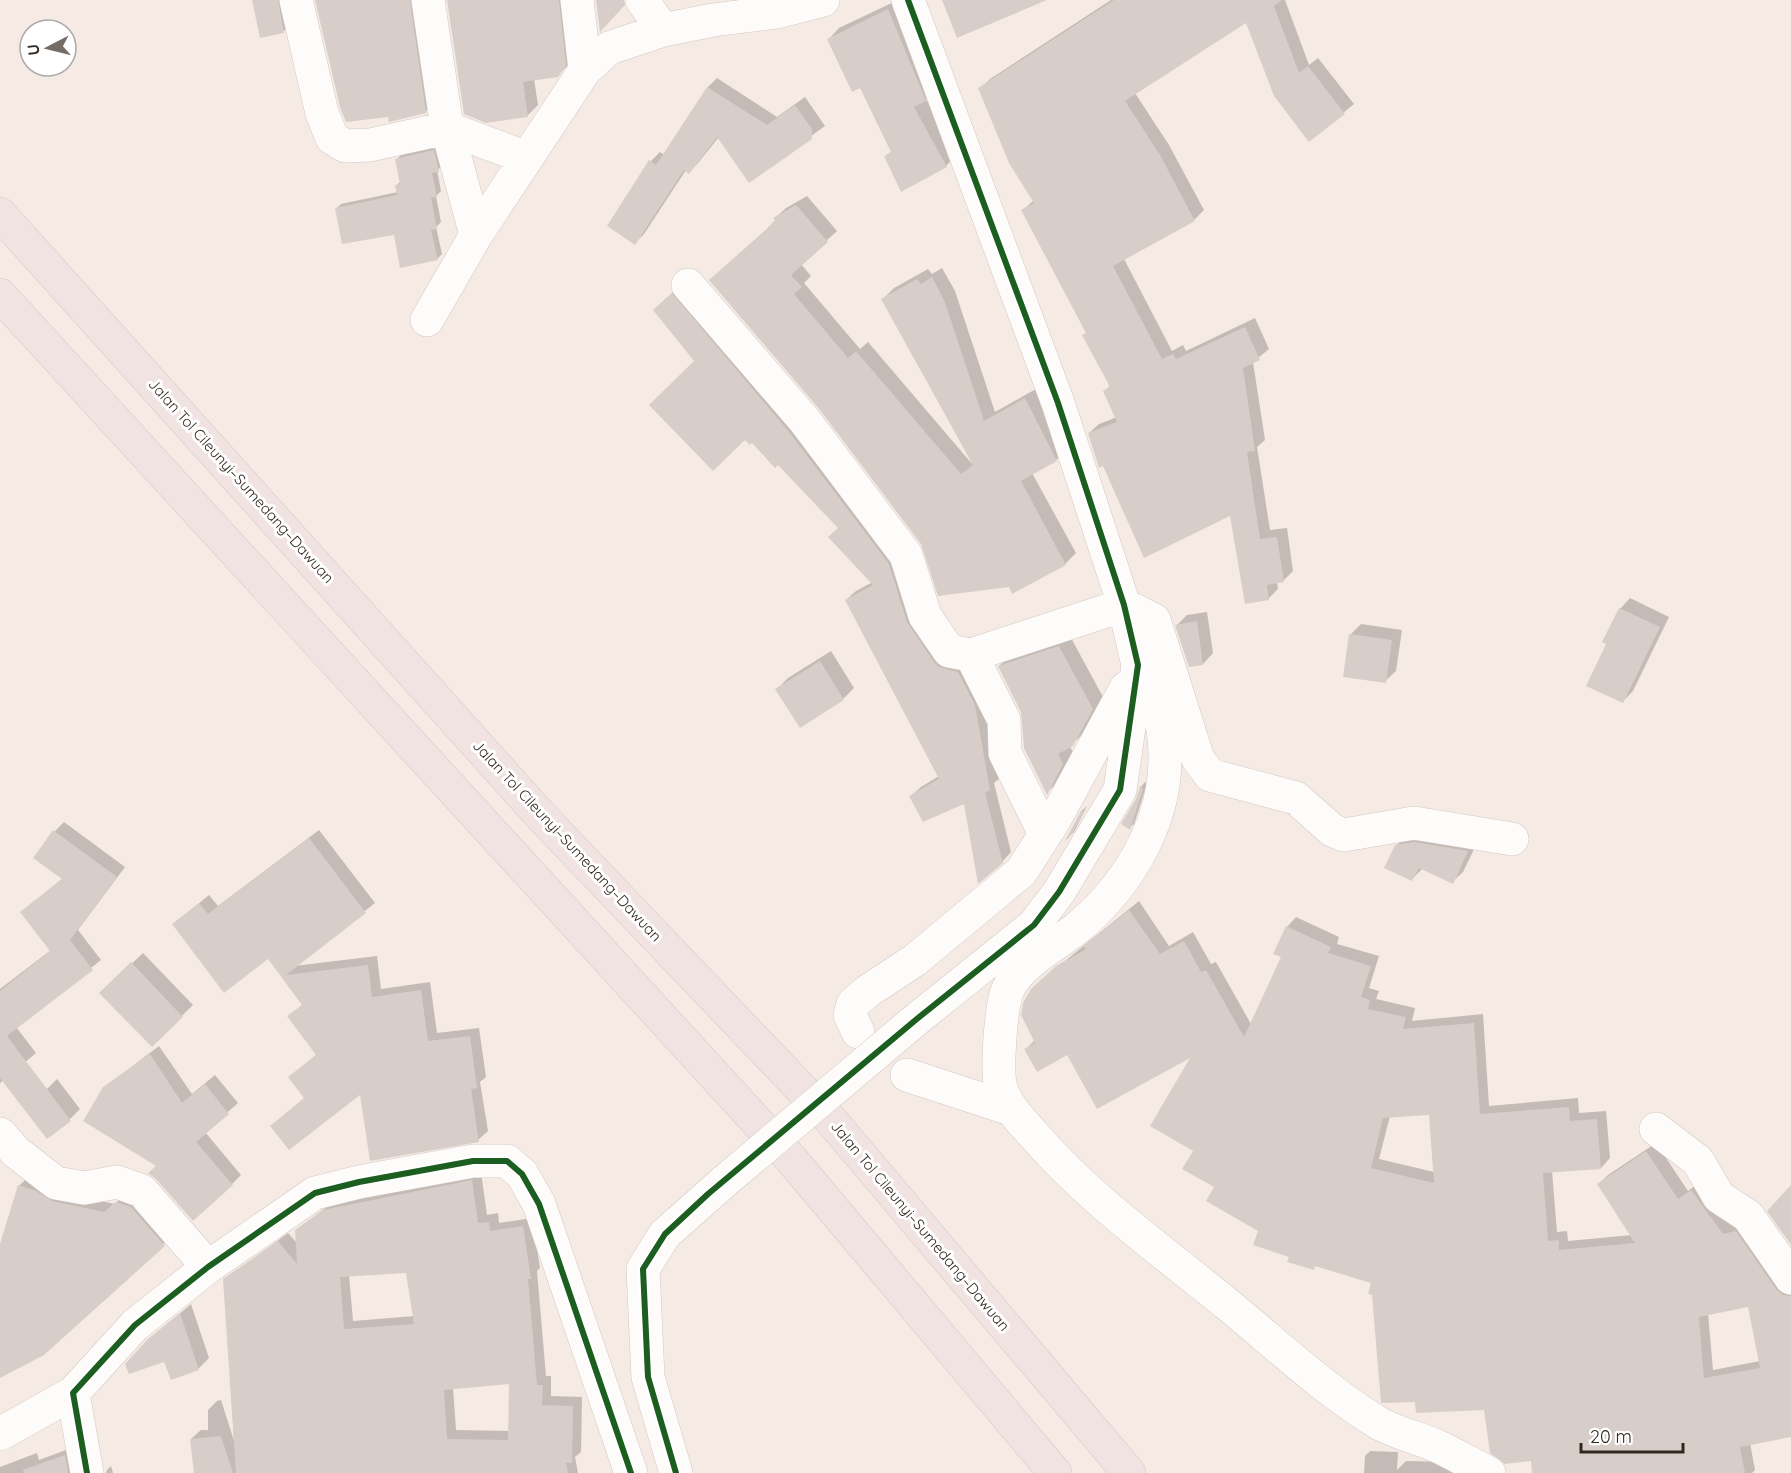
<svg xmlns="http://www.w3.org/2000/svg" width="1791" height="1473" viewBox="0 0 1791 1473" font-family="Quicksand,sans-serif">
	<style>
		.shadow { fill: #0003; fill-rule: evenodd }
		.building { fill: #d8cec9; fill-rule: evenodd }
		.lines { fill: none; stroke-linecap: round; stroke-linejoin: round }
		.street-casing { stroke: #d2c8c2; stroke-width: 34 }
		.highway-casing { stroke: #cec9c5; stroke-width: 34 }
		.street { stroke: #fefcfb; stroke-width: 33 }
		.highway { stroke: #f1e3e2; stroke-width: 33 }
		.street-bridge-casing { stroke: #d2c8c2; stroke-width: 34; stroke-linecap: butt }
		.street-bridge { stroke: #fefcfb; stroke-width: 33 }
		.cycleway-casing { stroke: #fff; stroke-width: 10 }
		.cycleway { stroke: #1b5e20; stroke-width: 6 }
		.labels { text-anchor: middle; stroke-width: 6; stroke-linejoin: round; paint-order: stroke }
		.street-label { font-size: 15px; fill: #322822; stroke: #fff }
	</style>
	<rect width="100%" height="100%" fill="#f5eae4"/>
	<path class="shadow" d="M254,0h35l5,20 -10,11z
		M317,0h104l15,101 -11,11z
		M448,0h122l-2,65 -11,11 -23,3 4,26 -11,11z
		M898,0l37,90 -9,9 30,56 -10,11 -61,-9 7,-6 -31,-65 -32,-47 10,-11z
		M1111,0h174l24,65 9,-7 36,46 -44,36 -63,-119 -112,72 34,52 35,65 -10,10 -70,39 48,92 11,-6 3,6 69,-33 14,31 -16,13 12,78 -8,7 13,83 17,-2 6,43 -10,10 -6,1 1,7 -10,10 -36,-85 -143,-81 10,-9 18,-7 -12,-26 6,-6 -27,-50 3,-3 -64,-122 11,-10 -54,-111 10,-10z
		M717,78l60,39 28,-20 20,29 -76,55 -30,-44 -21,26 -9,9 -3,-2 -42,64 -9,9 16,-82 9,-9 4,3 44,-68z
		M438,146l6,19 -7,5 4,21 -5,5 5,26 -5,5 6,27 -5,5 -42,-26 -59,-24 5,-5 57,-12 -2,-6 5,-5 -4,-22 5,-5z
		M807,196l30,35 -36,33 10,12 -7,7 56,66 8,-7 105,123 -90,-166 11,-11 34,-19 4,5 10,-6 13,23 40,121 41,-23 31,60 -11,11 -24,13 44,80 -11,11 -55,22 -88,-43 -201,-273 56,-50 -2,-2 11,-10z
		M682,285l216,269 51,104 35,37 15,84 -5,4 17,69 -9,10 -37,-60 -54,-6 10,-9 18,-11 -93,-176 10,-9 17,-9 -34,-55 -143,-166 -32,-61z
		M1630,598l39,19 -36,74 -10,10 -15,-57 12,-35z
		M1207,612l6,41 -10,11 -26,-39 10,-10z
		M1361,624l41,6 -6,41 -11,10 -35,-46z
		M1070,636l33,61 -19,36 -14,13 3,7 -16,30 -10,9 -25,-80 -23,-46 11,-10z
		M831,651l23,37 -11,11 -66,-10 11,-11z
		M1145,782l2,2 -13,40 -5,4 12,-41z
		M1087,806l-13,26 -6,5 15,-27z
		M64,822l61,45 -47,63 23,30 -85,67 20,26 -36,30v-94l51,-39 -29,-38 41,-34 -8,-47z
		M319,830l56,73 -81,63 83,-10 4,33 49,-7 7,51 42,-5 7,49 -6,5 8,49 -10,9 -117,-48 -56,5 -15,-20 27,-23 -28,-37 14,-13 -35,-47 -94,-33 35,-29 9,11z
		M1407,835l71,6 -15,31 -11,10 -29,-14 -11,11 -16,-33z
		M1139,901l30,45 24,-14 18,32 5,-2 35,62 32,-68 4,-29 9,-10 43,20 -2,7 42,12 -10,32 10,3 -3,8 39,9 -3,13 71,-7 6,92 89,-8 1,15 27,-2 4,47 -9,10 -49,3 5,61 10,-1 1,10 64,-6 -33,-51 9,-9 48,-32 32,48 13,-10 45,42 45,62v151l-41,7 5,27 -3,3h-92l-178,-104 -65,31 -44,-118 -57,-17 -3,3 -23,-12 -31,-26 -43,-43 -21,-36 -1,-97 -126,-1 -42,-4 9,-9 4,-58zM1430,1113l4,59 -55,-13 11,-43zM1750,1306l10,55 -47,9 -5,-56z
		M143,953l50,52 -41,40 -51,-52z
		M159,1046l33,48 23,-19 23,28 -33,29 36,43 -9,9 -74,-19 -54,-77z
		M57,1079l23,30 -10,10 -44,-9z
		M481,1172l6,43 11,-2 1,10 33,-5 8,50 -3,3 9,105h5v20l31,1 -1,55 -6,5 3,16h-383l-4,-34 10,-9h7v-20l9,-9 4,-1 13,41 -9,-161 63,-47 10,11 -1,-14 36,-28zM408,1271l7,45 -62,5 -4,-46zM511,1383l-1,48 -54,-1 -3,-42z
		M28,1177l34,16 53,11 11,-11 47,43 -173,140v-127l19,-63z
		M191,1304l18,54 -11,11 -33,-9 -16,-20z
		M74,1447l6,26h-80v-6l37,-14 2,7z
		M1370,1451l28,1 -1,18 9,-9 49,1 22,11h-113l1,-17z
		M111,1466l2,7h-7l1,-3z"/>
	<path class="building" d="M252,0h26l6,33 -24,5z
		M315,0h95l16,113 -37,9 -1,-5 -42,5 -6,-15z
		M447,0h112l7,65 -8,12 -35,5 5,35 -42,6 -22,-9z
		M596,0h28l1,5 -25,27z
		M942,0h105l-90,38z
		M1114,0h168l-8,6 25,67 9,-7 37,48 -36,28 -35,-46 -28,-73 -121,78 35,54 35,66 -82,45 49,93 11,-5 3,5 69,-32 15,33 -17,8 12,83 -8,1 13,87 17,-2 7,45 -17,3 2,15 -24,4 -15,-88 -86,42 -41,-92 -4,2 -11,-35 29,-11 -14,-31 7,-4 -28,-52 4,-2 -65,-123 13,-7 -25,-40 -31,-75z
		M888,9l38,92 -12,6 33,60 -46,25 -17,-36 7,-4 -31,-64 -8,4 -25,-53z
		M707,87l60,38 28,-20 17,24v10l-63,44 -32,-46 -28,37 -5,-4 -49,75 -28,-19 42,-66 7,5z
		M434,150l5,22 -7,1 5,24 -6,1 6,31 -6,1 7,30 -38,8 -6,-33 -52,9 -7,-36 62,-13 -2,-10 5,-1 -5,-25z
		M796,205l32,37 -37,33 11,12 -8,7 54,64 8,-7 105,123 12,-9 -92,-166 36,-20 4,5 11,-7 13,25 39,119 41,-23 32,63 -36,20 45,84 -54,29 -3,-7 -71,9 -17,-52 -101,-134 -111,-130 57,-50 9,-10 -2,-2z
		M672,293l118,140 99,131 18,58 27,40 5,5 19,5 17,33 15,85 -5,3 18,70 -25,21 -14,-80 -41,18 -14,-26 30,-17 -94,-179 28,-15 -45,-48 10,-9 -60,-63 -3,3 -23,-25 -2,2 -5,-5 -32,31 -64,-66 45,-44 -41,-51z
		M1619,608l41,19 -37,76 -37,-17 20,-42 -4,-2z
		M1197,621l6,44 -14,2 -14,-42z
		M1349,634l43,6 -6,43 -43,-6z
		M1059,646l34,63 -20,37 -15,8 5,10 -16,31 -23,-47 -3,-36 -23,-46z
		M820,661l24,39 -44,28 -25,-39z
		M1140,786l3,3 -13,41 -9,-6 15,-25z
		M1082,809l2,4 -15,25 -4,3z
		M53,830l64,47 -47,63 23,30 -86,66 64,85 -24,18 -47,-61v-87l50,-40 -30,-39 42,-33 -29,-21z
		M309,838l57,75 -80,62 82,-10 4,32 49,-7 7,51 42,-5 7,52 -6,1 8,53 -109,19 -10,-66 -71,55 -19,-24 34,-28 -16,-21 28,-22 -29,-39 15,-11 -34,-46 -44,34 -52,-69 27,-21 9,11z
		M1414,842l54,9 -15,33 -34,-16 -7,13 -28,-13 11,-23z
		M1129,910l31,44 24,-13 17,31 5,-2 38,67 37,-80 -8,-3 13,-28 45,21 -3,6 43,13 -10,31 9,3 -2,9 38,8 -3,12 71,-6 6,91 89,-7 1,14 27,-2 4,50 -58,4 5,68 11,-1v10l76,-7 -38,-59 49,-33 32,48 13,-9 32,44 13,-3 40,58 7,6 8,1v141l-51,10 5,26h-213l-1,-12 -26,3 -15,-11 -6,-43 -68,3 -1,-11 -34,1 -9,-108 -4,-1 3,-11 -56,-17 -1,4 -27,-8 2,-5 -36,-12 5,-14 -52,-30 8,-14 -32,-18 11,-18 -43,-25 40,-68 -93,51 -30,-54 -30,17 -13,-23 11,-6 -14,-28 2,-12 8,-14 25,-23 30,-17 -2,-3zM1429,1115l5,68 -63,-15 12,-50zM1748,1307l12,61 -56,10 -5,-61z
		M131,962l52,55 -31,30 -53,-54z
		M150,1054l32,49 23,-19 24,30 -33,28 37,43 -40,36 -37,-42 -8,-6 8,-7 -73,-45 20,-34z
		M472,1180l6,43 11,-1 1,9 33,-5 8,53h-3l9,106h6l-1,20 31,1 -1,57h-6l2,10h-332l-13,-194 55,-38 19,23 -2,-34 28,-20zM406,1273l8,51 -70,5 -4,-52zM509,1384l-1,56 -61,-1 -3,-49z
		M18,1185l18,6 16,10 52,11 12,-10 15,5 34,39 -121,109 -44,23v-134z
		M1791,1185v60l-24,-34z
		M180,1313l19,57 -28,10 -7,-18 -35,12 -4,-10 23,-25z
		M221,1436l12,37h-39l-4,-34z
		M65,1455l3,18h-44l-1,-3z"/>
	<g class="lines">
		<g class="street-casing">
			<path id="street" d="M296,0l26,113 10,25 13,8 25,-1 77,-17 80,30
				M428,0l19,128 29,107
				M577,0l8,70
				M642,0l21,30
				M908,0l150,403 66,202 14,60 -18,125 -61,102 -25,33 -116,93
				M688,285l117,136 101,134 19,61 24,35 22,4 153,-50 30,15 44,139 12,16 86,23 36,32 12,5 70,-12 98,16
				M427,320l49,-85 109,-165 24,-22 54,-18 50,-10 64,-8 46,-12
				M971,655l33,65 1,33 40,81
				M1138,665c12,23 24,47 26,73 8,75 -32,145 -88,191 -23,18 -64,39 -71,69 -4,19 -9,73 -4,90 6,18 19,32 32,46 56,65 128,116 194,170 49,40 95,84 150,118 18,11 42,16 62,25 17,8 34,18 50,26
				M858,1032l-8,-17 3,-11 15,-13 47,-31 106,-88 34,-53 71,-131
				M907,1075l104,34
				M1656,1129l42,32 21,36 29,19 43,62
				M0,1134l16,18 40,31 28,5 33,-6 25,9 66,76
				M0,1434l73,-41
				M87,1473l-14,-80 62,-68 73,-58 107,-74 44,-11 114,-21h34l15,13 17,30 92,269
				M676,1473l-28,-96 -5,-108 22,-35 61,-54"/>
		</g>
		<g class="highway-casing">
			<path id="highway" d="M0,214l541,602 289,303 299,354
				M0,295l791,864 264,314"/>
		</g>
		<use href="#street" class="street"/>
		<use href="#highway" class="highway"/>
		<g class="street-bridge-casing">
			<path id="street-bridge" d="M726,1180l192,-162"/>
		</g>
		<use href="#street-bridge" class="street-bridge"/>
		<g class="cycleway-casing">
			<path id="cycleway" d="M87,1473l-14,-80 62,-68 73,-58 107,-74 44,-11 114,-21h34l15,13 17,30 92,269
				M676,1473l-28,-96 -5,-108 22,-35 43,-40 210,-176 116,-93 25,-33 61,-102 18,-125 -14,-60 -66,-202 -150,-403"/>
		</g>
		<use href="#cycleway" class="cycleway"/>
	</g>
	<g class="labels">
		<g class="street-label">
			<text transform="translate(241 481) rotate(48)" y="5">Jalan Tol Cileunyi–Sumedang–Dawuan</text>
			<text transform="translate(567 841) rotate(47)" y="5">Jalan Tol Cileunyi–Sumedang–Dawuan</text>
			<text transform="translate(920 1226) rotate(50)" y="5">Jalan Tol Cileunyi–Sumedang–Dawuan</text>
		</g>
	</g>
	<g transform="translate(48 48) rotate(263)"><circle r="28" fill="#ffffff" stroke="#ada9a7" stroke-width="1.5"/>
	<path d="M0-4.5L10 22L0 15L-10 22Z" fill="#766c66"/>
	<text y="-9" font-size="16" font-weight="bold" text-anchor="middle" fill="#322822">U</text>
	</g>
	<path d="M1581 1443v9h102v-9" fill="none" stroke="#322822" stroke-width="3"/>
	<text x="1590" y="1443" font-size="18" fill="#322822" stroke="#ffffff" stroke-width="4.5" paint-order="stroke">20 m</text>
</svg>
